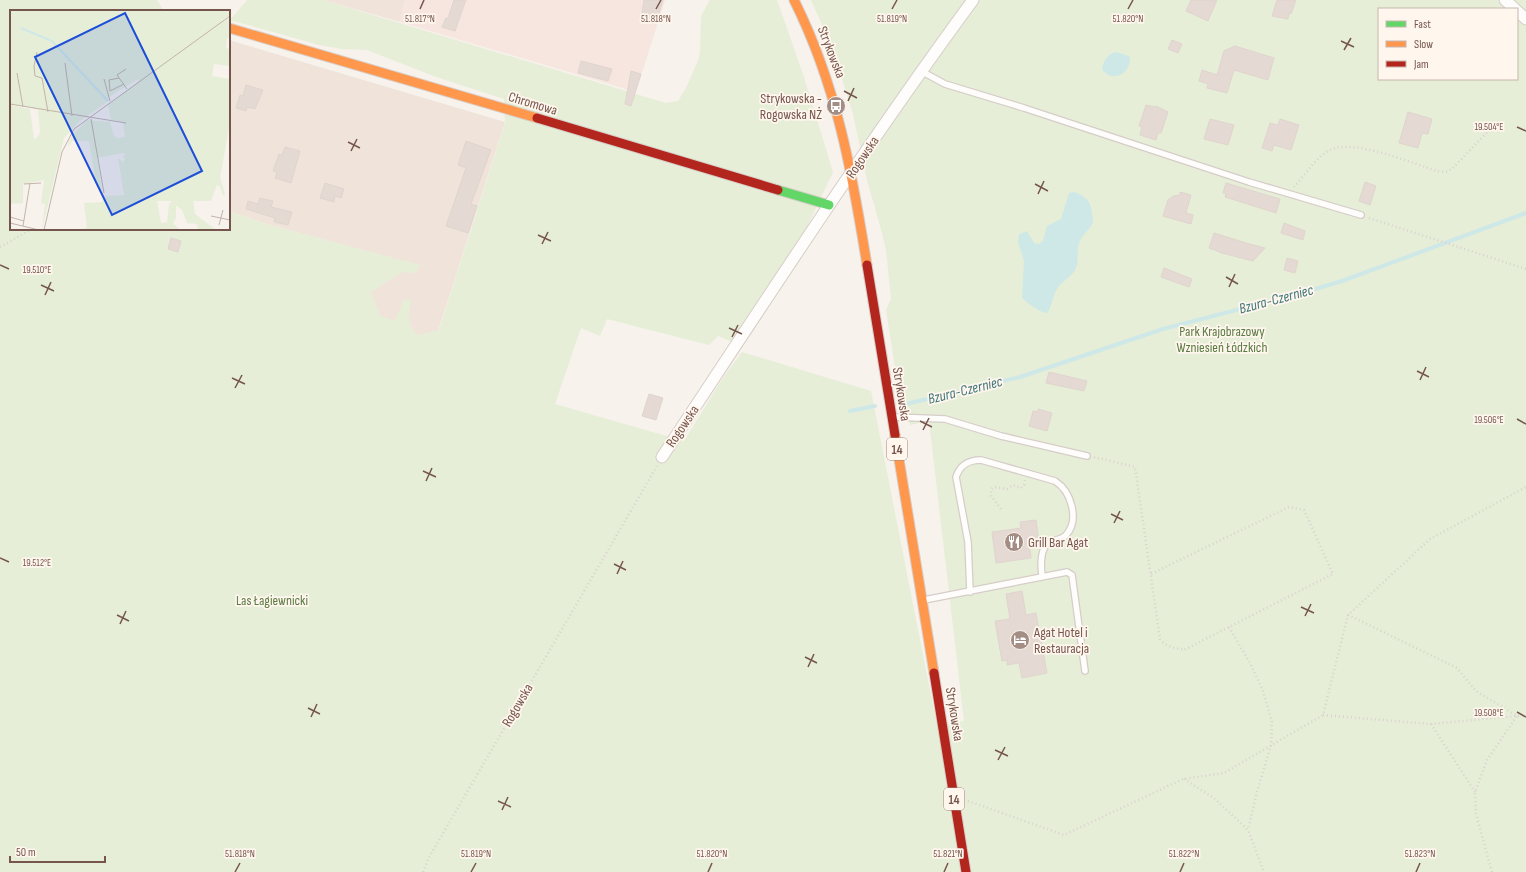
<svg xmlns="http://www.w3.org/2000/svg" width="1526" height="872" viewBox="0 0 1526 872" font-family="'Sofia Sans Condensed',sans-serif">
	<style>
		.residential { fill: #f0e4da }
		.commercial { fill: #f7e6e0 }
		.green { fill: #e6eed7; fill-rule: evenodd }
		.water { fill: #cee8e8 }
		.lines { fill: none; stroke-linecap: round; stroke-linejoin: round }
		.stream { stroke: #cee8e8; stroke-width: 4 }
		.building { fill: #e4dad3; stroke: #e0d4ce }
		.lane-casing { stroke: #d6cdc8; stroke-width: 8 }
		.street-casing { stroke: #d6cdc8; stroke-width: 13 }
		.fast-casing { stroke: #d7cdc8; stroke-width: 11 }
		.slow-casing { stroke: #d7cdc8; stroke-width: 11 }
		.jam-casing { stroke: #d7cdc8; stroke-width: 11 }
		.path { stroke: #dad1cf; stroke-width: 2.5; stroke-dasharray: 1 3; stroke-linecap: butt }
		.lane { stroke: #fefdfc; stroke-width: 5.5 }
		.street { stroke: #fefdfc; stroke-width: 11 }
		.fast { stroke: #63d668; stroke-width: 9 }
		.slow { stroke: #ff974d; stroke-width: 9 }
		.jam { stroke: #b3261e; stroke-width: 9 }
		.ticks { fill: none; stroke: #76564c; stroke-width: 1.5 }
		.labels { text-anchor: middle; stroke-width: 3.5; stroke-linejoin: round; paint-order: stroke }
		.shield { fill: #fff6ee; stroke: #9f867d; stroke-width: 1 }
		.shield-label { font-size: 13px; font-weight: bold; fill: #76564c }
		.street-label { font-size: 14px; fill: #76564c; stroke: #fff6ee }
		.poi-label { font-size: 14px; fill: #76564c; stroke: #fff6ee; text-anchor: start }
		.park-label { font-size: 14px; fill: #5a7b43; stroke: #fff6ee }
		.water-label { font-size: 15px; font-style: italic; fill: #40777a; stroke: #fff6ee }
		.inset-river { fill: none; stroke: #cee8e8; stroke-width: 2 }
		.inset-road { fill: none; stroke: #c3b4ac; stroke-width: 1 }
		.view { fill: #1d4ed8; fill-opacity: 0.15; stroke: #1d4ed8; stroke-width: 2 }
		.inset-edge { fill: none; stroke: #76564c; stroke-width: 2 }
		.ticks-label { font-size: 10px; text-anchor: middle; fill: #76564c; stroke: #fff6ee; stroke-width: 3.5; stroke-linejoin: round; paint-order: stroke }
	</style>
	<rect width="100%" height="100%" fill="#f7f2ec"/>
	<path class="residential" d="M323,0h82l-5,22z
		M229,40l276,82 -77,241 -115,-34 101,-65 -148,-40 -37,-13z"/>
	<path class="commercial" d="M405,0h260l-29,92 -236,-70z"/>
	<path class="green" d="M0,0h157l7,11h-153v218h218v-18l37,13 154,41 -4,8 -14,-1 -31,20 9,24 15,5 9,-22 7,1c-2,14 -5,26 7,35l21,-5 66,-207 -1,-24 -68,-22 -69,-27 -25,-1 -23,-4 -89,-25 17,-20h76l343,103 12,-2 8,-13 11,-25 3,-11 1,-36 9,-16h67l27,77 29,95 -26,55 -74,115 -15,-6 -9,9 -102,-26 -7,17 -19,-8 -26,76 129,37 40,-65 18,-24 129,39 66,335 27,-5 -35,-300 -19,4 -3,-20 -6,1 -15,-96 5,-11 -5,-49 -4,-17 -15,-53 -14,-66 -20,-64 -22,-50h715v872h-1526zM1379,9h138v70h-138z"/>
	<path class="water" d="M1116,52l13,4c3,6 -2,16 -9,19 -2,1 -7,1 -10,1l-7,-5 -1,-3c2,-8 6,-14 14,-16z
		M1074,192c17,6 18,14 19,31 -4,7 -11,12 -14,20 -3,9 1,18 -4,27 -5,9 -16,12 -20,23 -3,7 -3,13 -8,20 -6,0 -22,-11 -25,-16l2,-36 -6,-19 1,-8 8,-3 7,12 5,1 4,-3 4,-15 14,-7 8,-26z"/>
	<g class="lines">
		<path class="stream" d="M906,404l114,-27 143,-48 135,-35 44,-13 184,-68
			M850,411l25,-5"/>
	</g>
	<path class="building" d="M454,0h12l-11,31 -13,-4 4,-9h2z
		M644,0h19l-7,24 -15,-5z
		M1191,0h26l-9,21 -22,-10z
		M1277,0h19l-5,14 -2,-1 -1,6 -16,-3z
		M1172,40l10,4 -4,9 -10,-4z
		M1235,46l39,12 -6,22 -34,-10 -7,23 -20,-5 1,-4 -9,-3 3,-11 15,5 7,-24z
		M581,61l31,8 -4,12 -30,-8z
		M631,71l10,3 -10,32 -6,-2z
		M246,85l17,5 -8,19 -8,-2 -1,4 -10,-3 4,-13 3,1z
		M1146,105l9,2 1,-1 12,6 -7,21h-3l-2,7 -16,-5 2,-8 -3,-1z
		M1408,112l24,7 -4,15 -6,-1 -4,15 -19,-5z
		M1210,119l24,6 -6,20 -24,-6z
		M1280,119l19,6 -8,25 -17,-5 -2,6 -10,-3 8,-25 8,2z
		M466,141l25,9 -20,54 6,2 -9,27 -22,-7 20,-58 -8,-3z
		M285,147l15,4 -9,32 -16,-5 2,-6 -4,-1 6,-17 3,1z
		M1365,182l11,4 -6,19 -11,-4z
		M325,183l19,6 -3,9 -6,-2 -1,6 -14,-4z
		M1226,183l54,16 -4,14 -51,-16 1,-4h-3z
		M1180,192l11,3 -5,18 7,2 -2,9 -28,-8 5,-16 5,-4 7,-1z
		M260,198l13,3 -2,6 21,5 -4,13 -14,-3 1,-4 -29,-9 2,-8 10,3z
		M1284,223l21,8 -2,9 -22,-7z
		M1214,233l32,10 19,5 -12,13 -31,-8 -13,-5z
		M171,238l10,3 -3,11 -10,-3z
		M1287,258l11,3 -3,12 -11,-3z
		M1164,268l28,11 -3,8 -28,-10z
		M1049,372l38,9 -3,10 -38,-8z
		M649,394l14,4 -7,22 -14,-4z
		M1038,409l14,4 -5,18 -18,-5 4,-15 5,1z
		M1036,520l3,21 -10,1 2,16 -35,5 -4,-31 29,-4 -1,-6z
		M1022,591l4,24 10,-2 11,60 -25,5 -3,-15 -12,2v-5l-5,1 -7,-40 15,-2 -4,-25z"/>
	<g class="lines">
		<g class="lane-casing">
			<path id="lane" d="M921,71l24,13 79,24 225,74 112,33
				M894,417l51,2 56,17 86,20
				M970,592l-2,-50 -12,-65c4,-12 12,-17 25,-17l74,21c16,10 25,39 11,54 -6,7 -16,3 -21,11 -5,10 -4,20 -3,30
				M924,600l143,-28 5,3 13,96"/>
		</g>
		<g class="street-casing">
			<path id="street" d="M1505,0l10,9
				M1517,11l9,8
				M662,457c102,-154 202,-309 311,-457"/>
		</g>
		<g class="fast-casing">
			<path id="fast" d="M778,190l51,15"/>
		</g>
		<g class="slow-casing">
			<path id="slow" d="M794,0c43,86 58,172 73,265
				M229,28l308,90
				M895,435l39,238"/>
		</g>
		<g class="jam-casing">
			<path id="jam" d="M537,118l241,72
				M867,265l28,170
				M934,673l32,199"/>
		</g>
		<path class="path" d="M1294,187c11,-12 22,-30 36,-37 23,-12 84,14 107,21l9,1 7,-4 41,-43
			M1369,218l157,51
			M0,247l32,-18
			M1094,457l41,10 25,172c5,8 16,9 24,11l149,-76 -29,-64 -15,-3 -138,67
			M1001,509l-10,-13v-7l4,-2 12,2 6,-4 8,3 3,-3 1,-5
			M1348,615l109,53 19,23 41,25 9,-1
			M1229,627l22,38 12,26 9,31 -1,23 -14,47 -9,38
			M1323,715l108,9 86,-8
			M1431,724l44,68
			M1184,779l30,19 34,32 16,42
			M968,801l96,34 119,-56 41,-6 99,-58 25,-100 82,-76 96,-52
			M423,872l5,-13 229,-393
			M1492,872l-16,-58 -1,-22 12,-32 30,-44"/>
		<use href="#lane" class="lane"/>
		<use href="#street" class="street"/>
		<use href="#fast" class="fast"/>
		<use href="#slow" class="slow"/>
		<use href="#jam" class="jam"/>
	</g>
	<path class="ticks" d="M420,9l4,-9M656,9l5,-9M892,9l5,-9M1128,9l5,-9M1341,41l13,6M1344,50l7,-12M844,91l13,7M848,101l6,-13M1517,127l9,4M348,142l12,6M351,151l6,-12M1035,184l13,7M1038,194l6,-13M538,235l13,6M542,244l6,-12M0,265l9,4M1226,277l12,7M41,285l13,6M1229,287l6,-13M45,295l6,-13M729,328l13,6M732,337l6,-12M1417,371l12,6M232,378l13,6M1420,380l6,-13M235,388l7,-13M1517,419l9,5M920,421l12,6M923,430l6,-12M423,471l13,6M426,481l6,-13M1111,514l12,6M1114,523l6,-12M0,558l9,4M614,564l12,6M617,574l6,-13M1301,607l13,6M117,615l12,6M1305,616l6,-12M120,624l6,-13M805,657l12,6M808,667l6,-13M308,708l12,6M1517,712l9,5M311,717l6,-13M995,750l13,6M998,760l7,-13M498,801l13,6M502,810l6,-13M235,872l5,-9M471,872l5,-9M708,872l4,-9M944,872l4,-9M1180,872l4,-9M1416,872l4,-9"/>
	<defs>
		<g id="bus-disc" transform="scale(1)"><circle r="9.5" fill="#a38d84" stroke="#fff6ee"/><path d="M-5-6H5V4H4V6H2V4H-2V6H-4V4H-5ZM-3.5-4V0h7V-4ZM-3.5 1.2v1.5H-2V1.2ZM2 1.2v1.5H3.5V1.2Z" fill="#fff"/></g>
		<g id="restaurant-disc" transform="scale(1)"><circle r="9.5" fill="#a38d84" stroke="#fff6ee"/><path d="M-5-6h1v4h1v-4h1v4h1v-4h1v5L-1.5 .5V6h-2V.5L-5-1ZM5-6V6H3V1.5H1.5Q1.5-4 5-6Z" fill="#fff"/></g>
		<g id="hotel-disc" transform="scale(1)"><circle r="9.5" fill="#a38d84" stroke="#fff6ee"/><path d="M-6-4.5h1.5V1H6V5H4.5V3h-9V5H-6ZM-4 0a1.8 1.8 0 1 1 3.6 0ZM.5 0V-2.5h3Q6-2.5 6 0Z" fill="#fff"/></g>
	</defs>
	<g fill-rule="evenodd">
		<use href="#bus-disc" x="836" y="106"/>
		<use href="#restaurant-disc" x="1014" y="542"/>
		<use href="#hotel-disc" x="1020" y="640"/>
	</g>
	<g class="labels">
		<g class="shield">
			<rect x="887" y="438" width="20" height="22" rx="3"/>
			<rect x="944" y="788" width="20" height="22" rx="3"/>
		</g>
		<g class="shield-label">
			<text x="897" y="454">14</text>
			<text x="954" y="804">14</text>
		</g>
		<g class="street-label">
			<text transform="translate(832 52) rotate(69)" y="5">Strykowska</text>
			<text transform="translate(533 103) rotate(17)" y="5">Chromowa</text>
			<text transform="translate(862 157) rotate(-56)" y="5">Rogowska</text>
			<text transform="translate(902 394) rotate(81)" y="5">Strykowska</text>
			<text transform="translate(682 426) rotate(-56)" y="5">Rogowska</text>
			<text transform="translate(517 705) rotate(-60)" y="5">Rogowska</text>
			<text transform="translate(955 714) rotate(81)" y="5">Strykowska</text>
		</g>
		<g class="poi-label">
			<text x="822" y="103" text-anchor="end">Strykowska -<tspan x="822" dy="16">Rogowska NŻ</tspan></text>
			<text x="1028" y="547">Grill Bar Agat</text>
			<text x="1034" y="637">Agat Hotel i<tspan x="1034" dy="16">Restauracja</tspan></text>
		</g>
		<g class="park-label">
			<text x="1222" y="336">Park Krajobrazowy<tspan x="1222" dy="16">Wzniesień Łódzkich</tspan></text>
			<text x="272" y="605">Las Łagiewnicki</text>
		</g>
		<g class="water-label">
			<text transform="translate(1276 299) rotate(-15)" y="5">Bzura-Czerniec</text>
			<text transform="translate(965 390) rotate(-14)" y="5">Bzura-Czerniec</text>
		</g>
	</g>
	<g transform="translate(10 10)">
		<rect width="220" height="220" fill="#f7f2ec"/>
		<path d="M0,0h220v5l-9,6 9,-3v20h-3l-1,10 4,1v17l-16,-2 -2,12 18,3v43l-10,56 5,16 -2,2 -3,-10 -3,-1 -6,16h-18l2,13 21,16h-18l-1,-6 -10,-1 -5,-13 -6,-5v13l-3,5 7,7h-100l7,-2 -3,-25 18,-1 3,-6 19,-1 -6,-37 5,4 2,-4 -3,-1 3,-2 -1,-2 -27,5 5,32 -5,-2 -8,-47h-17l-3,5 -1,-2 5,-10 14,-14 23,2 4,14 3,2 8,-1 -2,-15 -12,-2 -3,-15 31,-24 -1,-2 -29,18 -1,4 -28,20 -16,17 -22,91 3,-25 -4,-1 3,-23 -21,4v19l-13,1v-99l20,4 4,30 4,-2 2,-5 -2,-22 11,2 -39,-8zM147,191h15l-3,3 -2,18 -6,1z" fill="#e6eed7" fill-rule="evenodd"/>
		<path class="inset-river" d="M11,18l31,13 56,60"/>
		<path class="inset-road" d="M27,42l-3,14 1,10 7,2 6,34M55,53l7,53M116,59l-9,6 10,14M7,63l6,34M109,68l-10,2 1,11 14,-7M94,69l6,22M0,94l116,19M81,109l13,74M14,174l17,-1M201,206l19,4M0,207l14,4M0,213l29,7M209,215l4,-15M13,216l7,-43M34,220l18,-78 12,-23 156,-113"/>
		<path class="view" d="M115,3l77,158 -90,44 -77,-158z"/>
		<rect width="220" height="220" class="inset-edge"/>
	</g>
	<g class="ticks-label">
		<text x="420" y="22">51.817°N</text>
		<text x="656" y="22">51.818°N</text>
		<text x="892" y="22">51.819°N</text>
		<text x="1128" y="22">51.820°N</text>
		<text x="1489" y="130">19.504°E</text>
		<text x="37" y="273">19.510°E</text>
		<text x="1489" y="423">19.506°E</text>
		<text x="37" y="566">19.512°E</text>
		<text x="1489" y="716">19.508°E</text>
		<text x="240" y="857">51.818°N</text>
		<text x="476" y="857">51.819°N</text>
		<text x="712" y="857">51.820°N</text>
		<text x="948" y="857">51.821°N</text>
		<text x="1184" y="857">51.822°N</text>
		<text x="1420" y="857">51.823°N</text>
	</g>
	<rect x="1378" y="8" width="140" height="72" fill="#fff6ee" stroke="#c8b6ad"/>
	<rect x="1386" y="21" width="20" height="6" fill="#63d668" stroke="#c8b6ad"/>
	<text x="1414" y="28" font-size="12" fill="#76564c">Fast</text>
	<rect x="1386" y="41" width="20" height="6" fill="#ff974d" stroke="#c8b6ad"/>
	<text x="1414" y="48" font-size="12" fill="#76564c">Slow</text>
	<rect x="1386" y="61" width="20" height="6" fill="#b3261e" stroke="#c8b6ad"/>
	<text x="1414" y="68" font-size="12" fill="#76564c">Jam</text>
	<path d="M10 856v6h95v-6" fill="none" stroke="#76564c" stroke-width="2"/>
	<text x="16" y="856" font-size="12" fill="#76564c" stroke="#fff6ee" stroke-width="3" paint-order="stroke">50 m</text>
</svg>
